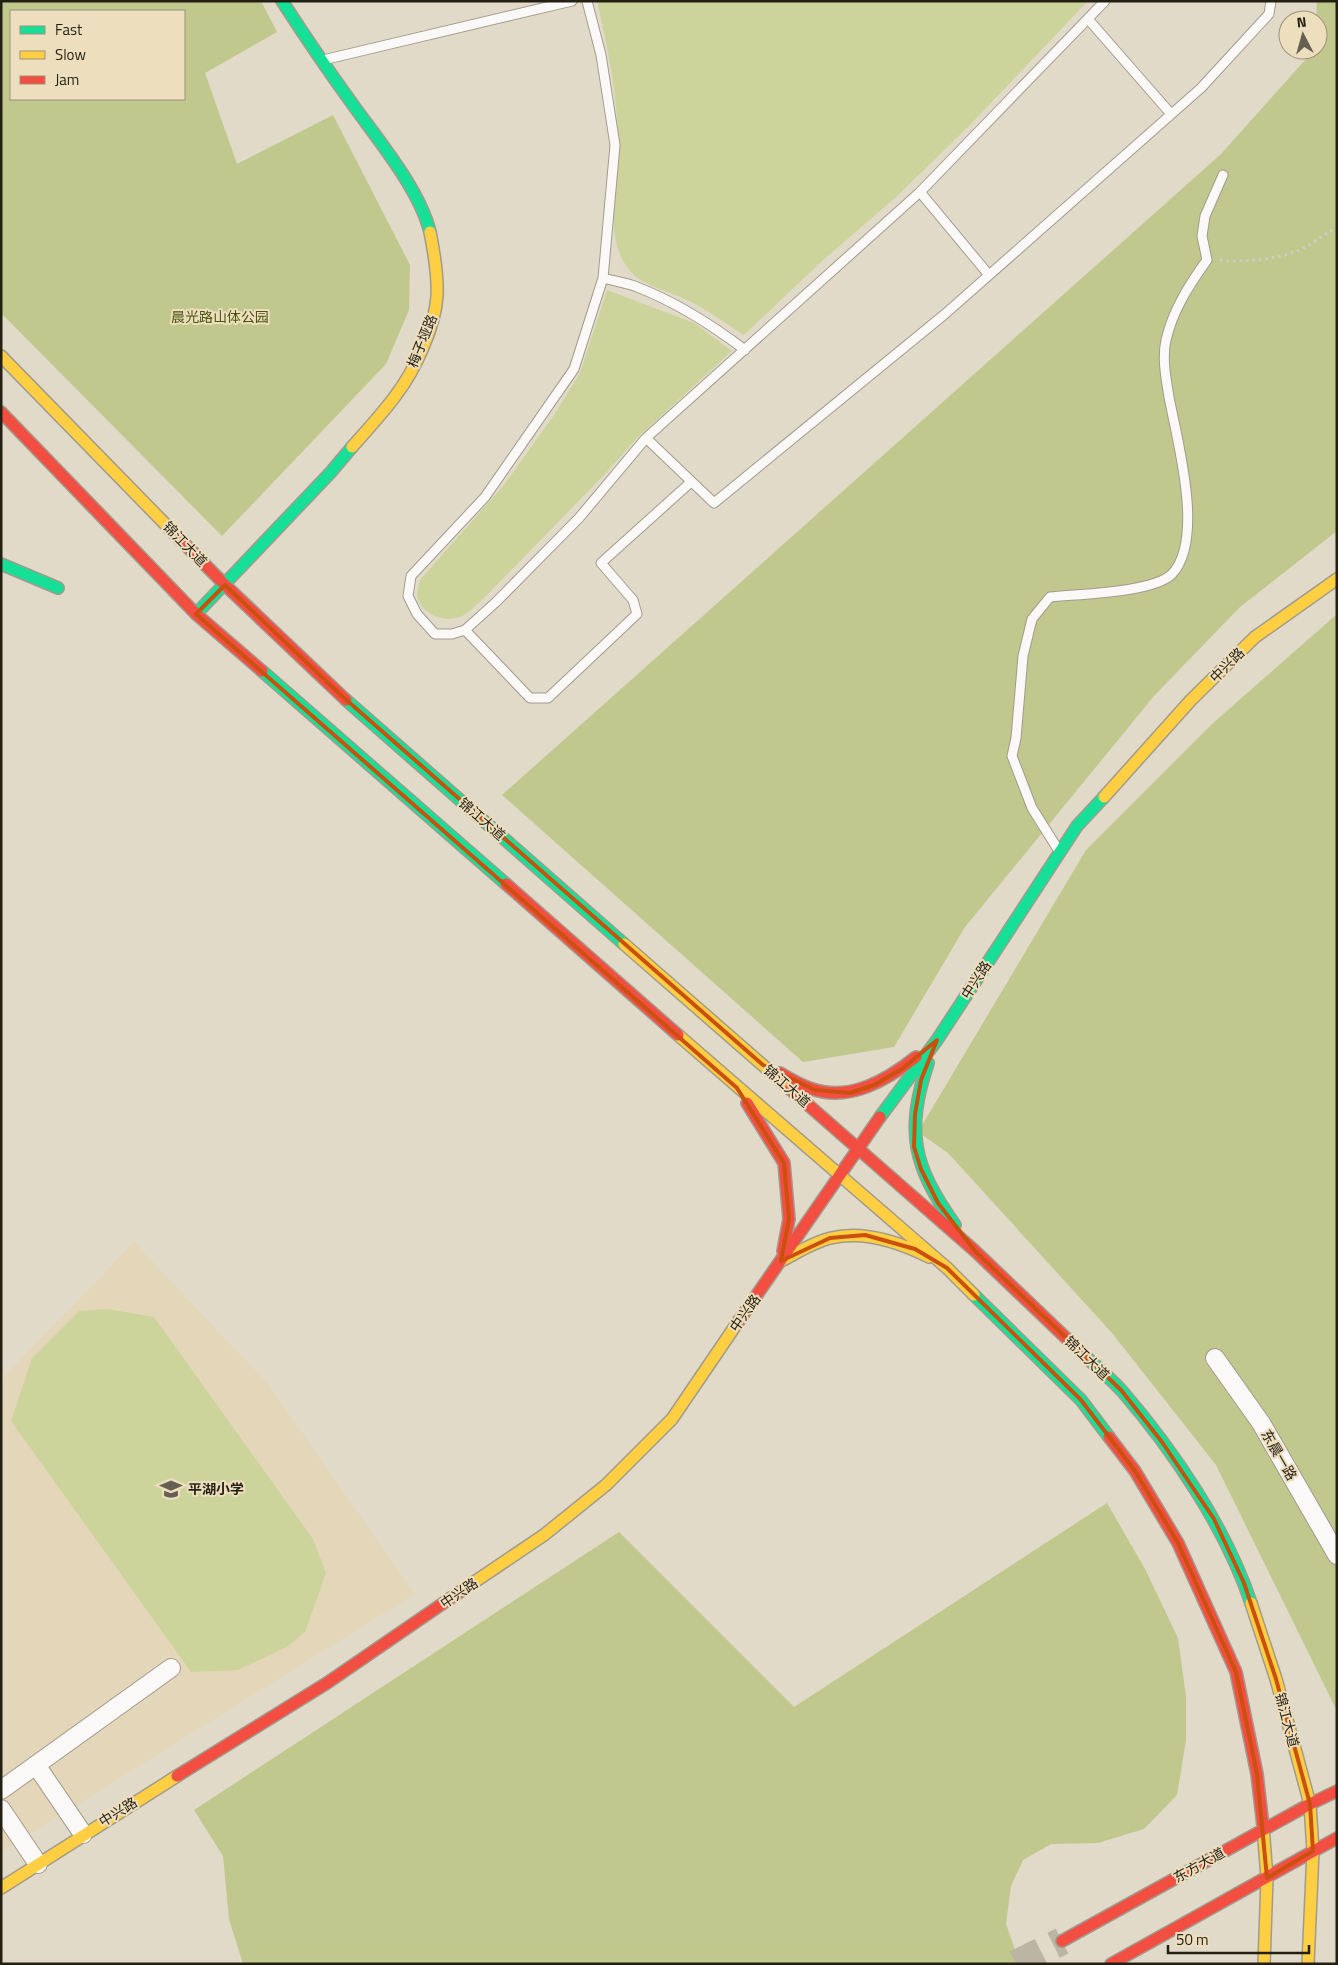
<svg xmlns="http://www.w3.org/2000/svg" width="1338" height="1965" viewBox="0 0 1338 1965" font-family="'Titillium Web','Noto Sans SC',sans-serif">
	<style>
		.built { fill: #e4d6b9 }
		.green { fill: #ccd49b }
		.forest { fill: #c1c88d; fill-rule: evenodd }
		.lines { fill: none; stroke-linecap: round; stroke-linejoin: round }
		.primary-tunnel { stroke: #bcb5a4; stroke-width: 28; stroke-dasharray: 28 14; stroke-linecap: butt }
		.lane-casing { stroke: #a19b8d; stroke-width: 11 }
		.street-casing { stroke: #a19b8d; stroke-width: 20 }
		.fast-casing { stroke: #a19b8d; stroke-width: 14 }
		.slow-casing { stroke: #a19b8d; stroke-width: 14 }
		.jam-casing { stroke: #a19b8d; stroke-width: 14 }
		.path { stroke: #ceccc7; stroke-width: 3; stroke-dasharray: 2.5 4; stroke-linecap: butt }
		.lane { stroke: #fbf9f7; stroke-width: 9 }
		.street { stroke: #fbf9f7; stroke-width: 18 }
		.fast { stroke: #16e098; stroke-width: 11 }
		.slow { stroke: #ffcf43; stroke-width: 11 }
		.jam { stroke: #f24e42; stroke-width: 11 }
		.marked { fill: none; stroke: #cb500d; stroke-width: 4; stroke-linejoin: round }
		.labels { text-anchor: middle; stroke-width: 4; stroke-linejoin: round; paint-order: stroke }
		.park-label { font-size: 14px; fill: #495511; stroke: #eddebe }
		.street-label { font-size: 14px; fill: #241f13; stroke: #eddebe }
		.poi-label { font-size: 14px; font-weight: bold; fill: #241f13; stroke: #eddebe; text-anchor: start }
	</style>
	<rect width="100%" height="100%" fill="#e2dac8"/>
	<path class="built" d="M134,1242l134,142 147,210 -414,258v-472z"/>
	<path class="green" d="M597,1h491l-120,126 -73,71 -73,63 -78,74c-18,-11 -36,-25 -55,-34 -13,-7 -45,-16 -55,-26 -35,-33 -15,-99 -16,-142 -2,-44 -11,-89 -21,-132z
		M607,290l87,33 38,28 -96,88 -31,35 -121,124c-6,5 -13,13 -20,17 -16,10 -44,0 -47,-20 0,-4 2,-10 3,-15l84,-95 50,-70 26,-42z
		M108,1309l46,8 159,222 13,34 -21,59 -18,15 -49,23 -47,2 -180,-251 21,-63 47,-47z"/>
	<path class="forest" d="M1,1h260l16,31 -72,41 32,91 96,-49 77,150 -1,45 -23,54 -164,172 -221,-223zM11,11h173v88h-173z
		M1317,1h20v530l-97,76 -86,89 -189,231 -71,120 -91,15 -301,-267 719,-641 93,-104h4v-30h-2z
		M1337,614v1097l-121,-246 -104,-132 -164,-180 -30,-21 168,-282 127,-127z
		M1107,1503l38,66 33,69 8,59v44l-9,54 -33,34 -46,14 -47,1 -28,16 -12,26 -5,38 14,40h-777l-14,-45 -6,-63 -29,-46 425,-278 175,175z"/>
	<g class="lines">
		<path class="primary-tunnel" d="M1016,1964l46,-23"/>
		<g class="lane-casing">
			<path id="lane" d="M587,1l14,54 14,90 -12,133 -29,91 -89,128 -74,79 -3,20 9,18 18,20h17l13,-4 31,-28 83,-84 67,-80 274,-246 185,-191
				M1088,19l83,95
				M323,60l249,-59
				M920,192l69,83
				M603,278c11,3 24,5 34,9 39,15 75,38 108,63
				M646,438l68,65 231,-189 256,-226 68,-74 2,-13
				M465,630l65,68h18l89,-84 -4,-14 -32,-37 90,-81
				M1059,851l-27,-43 -20,-52 4,-18 7,-82 9,-37 18,-22c27,-3 103,-4 122,-23 33,-35 5,-134 -3,-177 -3,-18 -7,-39 -3,-57 7,-30 23,-55 41,-80l-5,-24 3,-20 18,-41"/>
		</g>
		<g class="street-casing">
			<path id="street" d="M1215,1358l46,65 76,132
				M36,1765l47,69
				M1,1790l170,-122
				M1,1809l37,55"/>
		</g>
		<g class="fast-casing">
			<path id="fast" d="M282,1c22,34 45,68 69,101 26,37 68,86 79,130
				M1,564l57,24
				M196,614l135,-142 21,-25
				M262,671l244,213
				M346,700l278,244
				M928,1063c-23,69 -15,103 27,162
				M880,1117l57,-77 140,-214 27,-29
				M974,1295l107,105 28,37
				M1086,1357c12,11 25,22 36,34 51,59 104,137 129,212"/>
		</g>
		<g class="slow-casing">
			<path id="slow" d="M1,356l170,174
				M352,447c15,-17 31,-34 44,-52 19,-25 39,-68 41,-99 1,-20 -3,-44 -7,-64
				M1104,797l87,-97 64,-63 82,-58
				M624,944l166,145
				M678,1035l269,233 27,27
				M781,1261c16,-8 32,-19 50,-23 33,-8 68,4 98,19
				M461,1591l83,-56 62,-50 66,-66 66,-97
				M1251,1603l25,76 34,125 3,47 -5,113
				M1263,1826l4,52 -3,86
				M1,1888l176,-112"/>
		</g>
		<g class="jam-casing">
			<path id="jam" d="M1,412l195,202 66,57
				M171,530l54,55 121,115
				M506,884l172,151
				M780,1073c10,6 20,12 32,16 38,13 75,-9 104,-32
				M790,1089l185,162 111,106
				M747,1103l37,60 5,56 -6,32
				M738,1322l142,-205
				M1109,1437l26,34 43,72 58,129 21,102 6,52
				M177,1776l150,-93 134,-92
				M1062,1941l248,-137 27,-13
				M1111,1964l226,-126"/>
		</g>
		<path class="path" d="M1220,260c25,2 53,0 77,-9 14,-5 27,-17 40,-24"/>
		<use href="#lane" class="lane"/>
		<use href="#street" class="street"/>
		<use href="#fast" class="fast"/>
		<use href="#slow" class="slow"/>
		<use href="#jam" class="jam"/>
	</g>
	<path class="marked" d="M225,585l118,112 420,368 52,25 35,3 24,-8 28,-16 35,-29 -16,40 -6,34 -1,33 7,22 17,34 37,48 146,139 41,52 52,77 30,64 32,96 34,125 3,47 -46,27 -10,-104 -21,-102 -58,-129 -43,-72 -54,-71 -134,-132 -32,-19 -50,-14 -35,3 -49,23 8,-42 -5,-56 -47,-75 -541,-474z"/>
	<defs>
		<g id="school-bare" transform="scale(1.725)"><path d="M0-5L7-2L0 1L-7-2ZM-4 1L0 2.5L4 1V4Q0 6-4 4Z" fill="#666052" stroke="#eddebe" stroke-width="2.5" paint-order="stroke"/></g>
	</defs>
	<g fill-rule="evenodd">
		<use href="#school-bare" x="171" y="1489"/>
	</g>
	<g class="labels">
		<g class="park-label">
			<text x="220" y="322">晨光路山体公园</text>
		</g>
		<g class="street-label">
			<text transform="translate(422 341) rotate(-68)" y="5">梅子垭路</text>
			<text transform="translate(185 544) rotate(46)" y="5">锦江大道</text>
			<text transform="translate(1227 665) rotate(-45)" y="5">中兴路</text>
			<text transform="translate(482 819) rotate(41)" y="5">锦江大道</text>
			<text transform="translate(976 980) rotate(-57)" y="5">中兴路</text>
			<text transform="translate(787 1086) rotate(41)" y="5">锦江大道</text>
			<text transform="translate(745 1313) rotate(-55)" y="5">中兴路</text>
			<text transform="translate(1087 1358) rotate(44)" y="5">锦江大道</text>
			<text transform="translate(1279 1455) rotate(60)" y="5">东晨一路</text>
			<text transform="translate(459 1593) rotate(-34)" y="5">中兴路</text>
			<text transform="translate(1287 1720) rotate(75)" y="5">锦江大道</text>
			<text transform="translate(118 1812) rotate(-32)" y="5">中兴路</text>
			<text transform="translate(1199 1865) rotate(-29)" y="5">东方大道</text>
		</g>
		<g class="poi-label">
			<text x="188" y="1494">平湖小学</text>
		</g>
	</g>
	<rect width="1338" height="1965" fill="none" stroke="#241f13" stroke-width="5"/>
	<rect x="10" y="10" width="175" height="90" fill="#eddebe" stroke="#9d927a"/>
	<rect x="20" y="26" width="25" height="8" fill="#16e098" stroke="#9d927a"/>
	<text x="55" y="35" font-size="15" fill="#241f13">Fast</text>
	<rect x="20" y="51" width="25" height="8" fill="#ffcf43" stroke="#9d927a"/>
	<text x="55" y="60" font-size="15" fill="#241f13">Slow</text>
	<rect x="20" y="76" width="25" height="8" fill="#f24e42" stroke="#9d927a"/>
	<text x="55" y="85" font-size="15" fill="#241f13">Jam</text>
	<g transform="translate(1303 35) rotate(354)"><circle r="24" fill="#eddebe" stroke="#9d927a"/>
	<path d="M0-4L9 19L0 12L-9 19Z" fill="#666052"/>
	<text y="-8" font-size="14" font-weight="bold" text-anchor="middle" fill="#241f13">N</text>
	</g>
	<path d="M1168 1945v8h141v-8" fill="none" stroke="#241f13" stroke-width="2.5"/>
	<text x="1176" y="1945" font-size="15" fill="#241f13" stroke="#eddebe" stroke-width="4" paint-order="stroke">50 m</text>
</svg>
